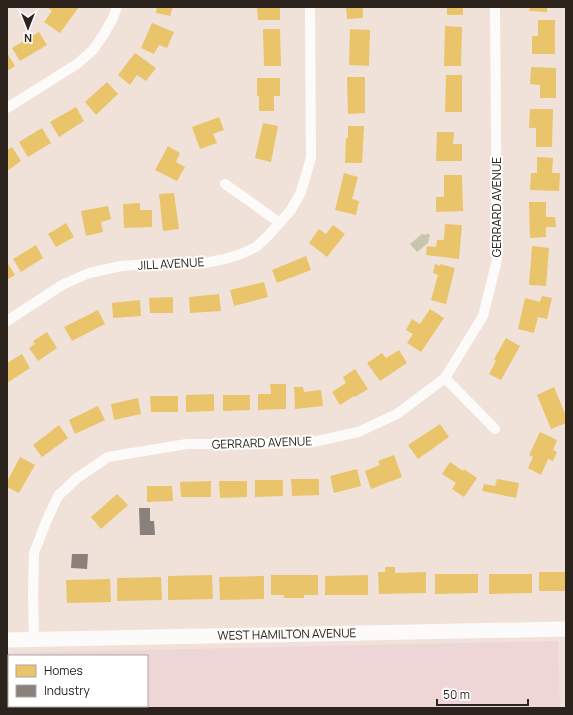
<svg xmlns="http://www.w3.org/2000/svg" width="573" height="715" viewBox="0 0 573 715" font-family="Manrope,sans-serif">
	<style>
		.green { fill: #eed6d6; fill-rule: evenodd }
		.water { fill: #c7c5ab }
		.homes { fill: #e9c46a }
		.industry { fill: #8a817c }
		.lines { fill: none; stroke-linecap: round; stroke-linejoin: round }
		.street { stroke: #fdfbf9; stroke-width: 10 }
		.secondary { stroke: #fdfbf9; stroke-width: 15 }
		.labels { text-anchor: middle; stroke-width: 4; stroke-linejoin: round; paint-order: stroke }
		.street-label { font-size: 12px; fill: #2b231c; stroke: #fff }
	</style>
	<rect width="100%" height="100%" fill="#f0e2d9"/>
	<path class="green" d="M558,641l2,67h-553v-55zM9,656h138v50h-138z"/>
	<path class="water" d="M428,233l2,3 -1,2 -1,5 -11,9 -7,-8 12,-10 4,1z"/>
	<path class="homes" d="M49,7h30l-19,26 -16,-11 8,-11 -4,-3z
		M157,7h16l-3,9 -14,-3z
		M257,7h23v13h-22z
		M346,7h17v11l-16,1z
		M447,7h16v8h-16z
		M530,7h17v5l-18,-1z
		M538,20h17v34h-23v-18h6z
		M152,23l22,9 -7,16 -8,-3 -5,9 -13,-6z
		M445,26l17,1 -1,39h-17z
		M263,29h17l1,37h-17z
		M350,29l20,1 -1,36 -20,-1z
		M39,32l8,13 -27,16 -8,-13z
		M7,53l8,13 -8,5z
		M135,53l21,15 -10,13 -9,-6 -7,10 -12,-10z
		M531,67l25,1v30h-16v-13l-10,-1z
		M446,75h16v37h-17z
		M347,77h18v36l-17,1z
		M257,78h23v18h-6v15h-15v-15h-2z
		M107,82l11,12 -22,21 -11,-13z
		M76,107l8,14 -25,16 -9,-15z
		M530,109h23l-1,38h-16v-19h-7z
		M219,117l5,13 -11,4 4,9 -17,6 -8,-22z
		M263,123l15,3 -7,36 -16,-4z
		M348,126h16l-2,37h-17l1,-25h2z
		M42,128l9,15 -23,14 -9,-15z
		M437,132h17l-1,12h9v17h-26z
		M168,146l12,7 -4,9 9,5 -8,14 -22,-11z
		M12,147l9,14 -14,10v-21z
		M537,157l16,1 -1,15h8l-1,18 -29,-1 1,-17h6z
		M344,173l14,4 -6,22 7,2 -3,14 -21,-5z
		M444,175h18l1,36 -27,1v-15h8z
		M174,193l5,36 -16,2 -4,-37z
		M529,202h17v15h9l1,10h-10v10l-16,1z
		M140,203v7h12v17l-28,1 -1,-24z
		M108,206l3,13 -10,3 2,10 -17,4 -5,-25z
		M66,223l8,14 -18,10 -8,-13z
		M445,224l17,1 -3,34 -33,-4 1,-9 9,1 1,-7h7z
		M333,225l12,9 -18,23 -18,-14 10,-14 7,5z
		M36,245l7,13 -22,14 -8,-13z
		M532,246l17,2 -3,38 -17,-1z
		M306,256l5,14 -34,13 -5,-13z
		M7,262l8,13 -8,5z
		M435,264l5,2v-2l15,4 -9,36 -15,-4 7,-25 -5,-2z
		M264,282l4,15 -34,9 -4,-16z
		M219,294l2,17 -31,2 -1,-16z
		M542,296l10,2 -5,21 -9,-2 -4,16 -16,-4 7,-31 15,4z
		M173,297v16h-23l-1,-15z
		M140,300l1,16 -28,2 -1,-15z
		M430,309l14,9 -23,34 -14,-9 6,-9 -7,-4 6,-11 8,5z
		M98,310l7,14 -33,17 -8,-14z
		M47,332l10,16 -19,13 -9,-13 6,-4 -2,-3z
		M506,338l14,8 -19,34 -12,-6 7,-13 -2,-2z
		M399,350l8,13 -27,18 -13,-18 15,-10 4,5z
		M22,354l8,14 -23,15v-20z
		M355,369l13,20 -13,8 -1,-1 -14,9 -8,-13 14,-9 -3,-6z
		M270,384h16v25l-28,1v-16h13z
		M294,387h9l1,5 17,-2 2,16 -28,3z
		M554,387l12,29v7l-15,6 -14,-34z
		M214,394v17l-28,1v-17z
		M223,395h27v15l-27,1z
		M150,396h28v16h-27z
		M138,398l3,16 -27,6 -3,-16z
		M98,406l7,14 -30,14 -6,-14z
		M440,424l9,13 -31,22 -10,-14z
		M59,425l9,13 -26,19 -9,-12z
		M540,432l17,8 -4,10 4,2 -4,9 -5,-2 -7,16 -13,-7 5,-11 -4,-2z
		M394,455l8,22 -31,12 -6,-18 15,-6 -2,-4z
		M20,457l15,8 -16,28 -12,-6v-5z
		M450,462l13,9 1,-2 13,9 -13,19 -12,-8 4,-6 -14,-9z
		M357,469l4,17 -27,7 -4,-17z
		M291,479h28v16l-27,1z
		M497,479l22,4 -3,15 -34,-7 2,-7 11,2z
		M255,480h28v16l-28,1z
		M211,481v16h-30l-1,-15z
		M219,481h28v16l-27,1z
		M147,486h25l1,15 -26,1z
		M117,494l11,11 -27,24 -10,-12z
		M385,567h10v6l31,-1v21l-47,1 -1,-22h7z
		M539,572h27v19h-27z
		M435,574h43v19l-43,1z
		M489,574h43v19l-43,1z
		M212,575l1,24 -45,1v-24z
		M271,575h47v20h-14v3h-20v-3h-13z
		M368,575v20h-43v-19z
		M264,576v23l-44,1 -1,-23z
		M161,577l1,23 -45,1v-23z
		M110,579l1,23 -44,1 -1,-23z"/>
	<path class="industry" d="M139,508h11v13h4l1,14h-15z
		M72,554h16l-1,15 -16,-1z"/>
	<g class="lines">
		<path class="street" d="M7,108l70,-44 16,-14 11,-16 9,-16 4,-11
			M225,184l55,39
			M7,321l55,-36 27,-12 32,-7 43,-3 34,1 27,-5 16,-5 15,-7 12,-11 23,-26 10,-18 10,-34 -1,-151
			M445,378l50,51
			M34,640l-1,-45 1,-42 12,-31 12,-26 19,-18 31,-21 79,-13h69l57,-2 45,-10 39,-18 48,-36 38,-62 14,-56 -2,-253"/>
		<path class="secondary" id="s1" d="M7,640l559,-11"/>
	</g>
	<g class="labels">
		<g class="street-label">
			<text transform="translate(497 207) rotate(-90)" y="4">GERRARD AVENUE</text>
			<text transform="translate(171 264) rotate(-3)" y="4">JILL AVENUE</text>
			<text transform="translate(262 443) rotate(-2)" y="4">GERRARD AVENUE</text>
			<text dy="4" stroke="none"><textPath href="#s1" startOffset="280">WEST HAMILTON AVENUE</textPath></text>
		</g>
	</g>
	<rect width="573" height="715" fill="none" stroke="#2b231c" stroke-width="16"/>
	<rect x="8" y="655" width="140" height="52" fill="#ffffff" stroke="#aaa7a4"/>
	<rect x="16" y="665" width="20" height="12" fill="#e9c46a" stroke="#aaa7a4"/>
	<text x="44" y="675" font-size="12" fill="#2b231c">Homes</text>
	<rect x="16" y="685" width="20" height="12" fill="#8a817c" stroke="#aaa7a4"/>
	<text x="44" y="695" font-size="12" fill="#2b231c">Industry</text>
	<g transform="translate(28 28) rotate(180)" stroke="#ffffff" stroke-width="3" paint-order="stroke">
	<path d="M0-3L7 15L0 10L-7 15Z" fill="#2b231c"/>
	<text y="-6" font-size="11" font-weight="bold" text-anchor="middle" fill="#2b231c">N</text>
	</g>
	<path d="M437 699v6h91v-6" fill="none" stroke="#2b231c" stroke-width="2"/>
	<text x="443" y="699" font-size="12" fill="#2b231c" stroke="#ffffff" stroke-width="3" paint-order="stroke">50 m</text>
</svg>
